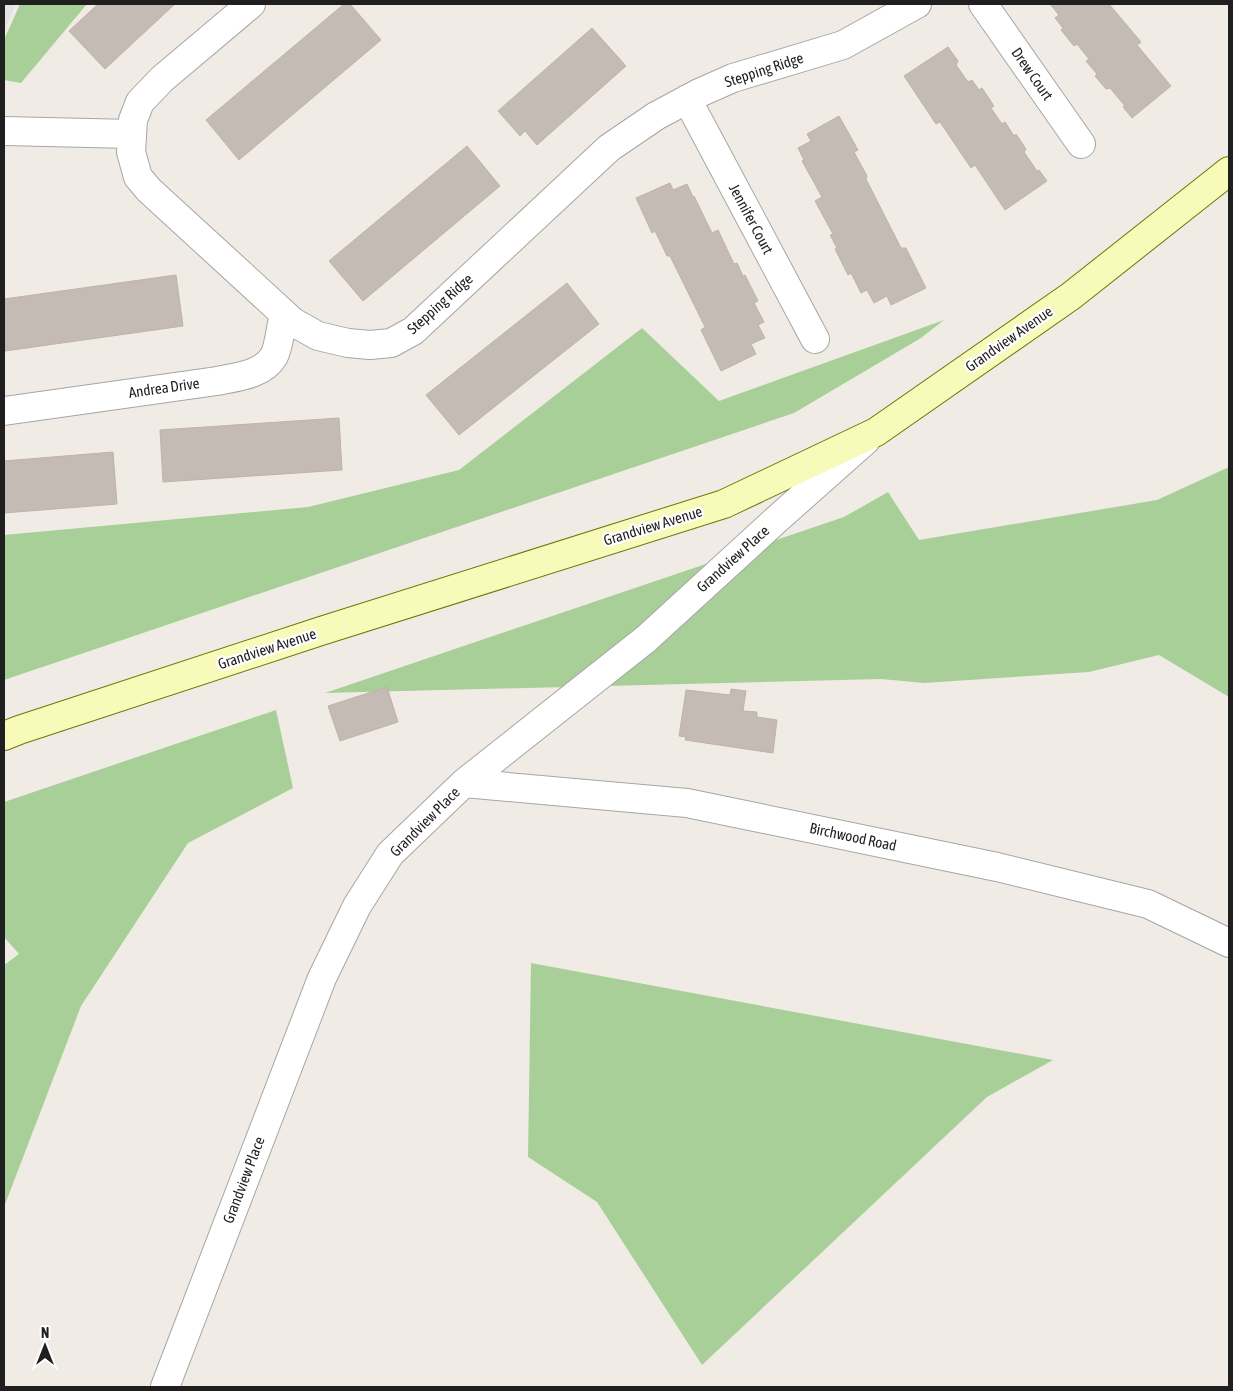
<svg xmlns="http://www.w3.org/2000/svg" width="1233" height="1391" viewBox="0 0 1233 1391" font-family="'Asap Condensed',sans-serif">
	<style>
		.forest { fill: #a9cf99 }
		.parking { fill: #e3e3e3 }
		.building { fill: #c4bbb4; stroke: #c1b2a7 }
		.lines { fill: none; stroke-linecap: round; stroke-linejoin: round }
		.minor-casing { stroke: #a6a6a6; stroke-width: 30 }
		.secondary-casing { stroke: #6c7803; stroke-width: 30 }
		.minor { stroke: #fff; stroke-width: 28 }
		.secondary { stroke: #f7fab8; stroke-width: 28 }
		.labels { text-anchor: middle; stroke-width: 4.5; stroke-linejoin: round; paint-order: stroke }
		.street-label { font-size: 15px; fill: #1f1f1f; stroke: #fff }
	</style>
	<rect width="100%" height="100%" fill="#f0ece5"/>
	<path class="forest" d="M20,4h67l-66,79 -17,-3v-40z
		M944,320l-23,18 -127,75 -790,267v-145l304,-28 151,-37 183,-142 77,73z
		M1229,467v230l-70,-42 -70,17 -165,11 -43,-4 -556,14 519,-176 44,-25 31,48 238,-40z
		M276,710l17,78 -105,55 -107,163 -77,201v-242l15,-11 -15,-17v-135z
		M531,963l522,97 -66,37 -285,268 -105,-163 -69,-45z"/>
	<path class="parking" d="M4,4h12l-12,27z"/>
	<path class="building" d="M98,4h77l-70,65 -36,-38z
		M344,4h6l31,36 -142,120 -33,-40z
		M1050,4h59l32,38 -4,3 34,41 -39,32 -9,-11 2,-1 -15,-18 -4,1 -11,-13 2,-2 -11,-13 3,-2 -12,-15 -3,2 -13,-16 2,-2 -8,-10 4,-3z
		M592,28l34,38 -89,79 -12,-14 -5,5 -22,-25z
		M948,47l10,14 -2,4 12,17 4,-2 7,10 3,-2 12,18 -3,2 11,16 3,-2 9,14 2,-2 10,15 -2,3 13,19 2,-1 8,11 -42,29 -30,-45 -4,3 -31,-46 -4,2 -32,-48z
		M839,116l19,34 -4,2 13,24 -1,3 35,69h5l20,40 -35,17 -4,-9 -13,7 -7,-13 -6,3 -10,-20 -3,2 -13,-26 2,-1 -7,-13 3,-1 -18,-33 7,-4 -20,-36 2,-1 -6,-12 13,-7 -4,-7z
		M467,146l33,40 -137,115 -34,-40z
		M670,183l3,7 14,-6 6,13 1,-1 18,37 6,-3 16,34 3,-1 6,13 2,-1 13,26 -4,2 10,19 -6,3 7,13 -14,6 5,10 -35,17 -20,-41 4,-3 -35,-71h-3l-12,-25 -3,2 -16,-35z
		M176,275l7,51 -178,25 -1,-52z
		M567,283l32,41 -140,111 -33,-40z
		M339,418l3,52 -179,12 -3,-52z
		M113,452l4,52 -113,9v-52z
		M387,687l11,35 -58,19 -12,-35z
		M731,689l15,2 -3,20 14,1v5l20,3 -4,33 -88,-13 1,-3 -7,-1 7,-46 44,5z"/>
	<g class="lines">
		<g class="minor-casing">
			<path id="minor" d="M251,4l-89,75 -22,23 -7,18 -2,32 7,25 11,13 144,132 25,14 30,7 22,2 21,-2 22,-12 196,-183 47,-32 43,-23 34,-15 110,-33 74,-41
				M983,4l98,140
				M687,99l128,240
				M4,131l128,3
				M4,411l213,-30c19,-4 46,-6 57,-25 5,-9 7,-31 10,-42
				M464,783l223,20 310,64 151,37 81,39
				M165,1387l157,-409 35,-72 33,-52 74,-71 182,-144 130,-119 90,-80"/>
		</g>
		<g class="secondary-casing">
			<path id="secondary" d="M4,736l15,-6 302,-99 403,-127 152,-72 195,-136 158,-125"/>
		</g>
		<use href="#minor" class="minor"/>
		<use href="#secondary" class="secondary"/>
	</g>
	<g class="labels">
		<g class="street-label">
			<text transform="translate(764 70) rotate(-18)" y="5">Stepping Ridge</text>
			<text transform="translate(1032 74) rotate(55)" y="5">Drew Court</text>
			<text transform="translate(751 219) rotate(62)" y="5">Jennifer Court</text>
			<text transform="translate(440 304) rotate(-42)" y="5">Stepping Ridge</text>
			<text transform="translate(1009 339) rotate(-35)" y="5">Grandview Avenue</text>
			<text transform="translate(164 388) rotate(-8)" y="5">Andrea Drive</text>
			<text transform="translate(653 526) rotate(-17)" y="5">Grandview Avenue</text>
			<text transform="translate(733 559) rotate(-42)" y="5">Grandview Place</text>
			<text transform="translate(267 649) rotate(-18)" y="5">Grandview Avenue</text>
			<text transform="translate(425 822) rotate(-45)" y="5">Grandview Place</text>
			<text transform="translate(853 837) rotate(12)" y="5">Birchwood Road</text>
			<text transform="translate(244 1180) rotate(-69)" y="5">Grandview Place</text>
		</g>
	</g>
	<rect width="1233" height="1391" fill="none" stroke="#1f1f1f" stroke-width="10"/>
	<g transform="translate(45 1346)" stroke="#ffffff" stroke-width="4" paint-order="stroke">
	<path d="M0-4L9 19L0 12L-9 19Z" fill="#1f1f1f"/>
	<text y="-8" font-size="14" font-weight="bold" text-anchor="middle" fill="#1f1f1f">N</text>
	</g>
</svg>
